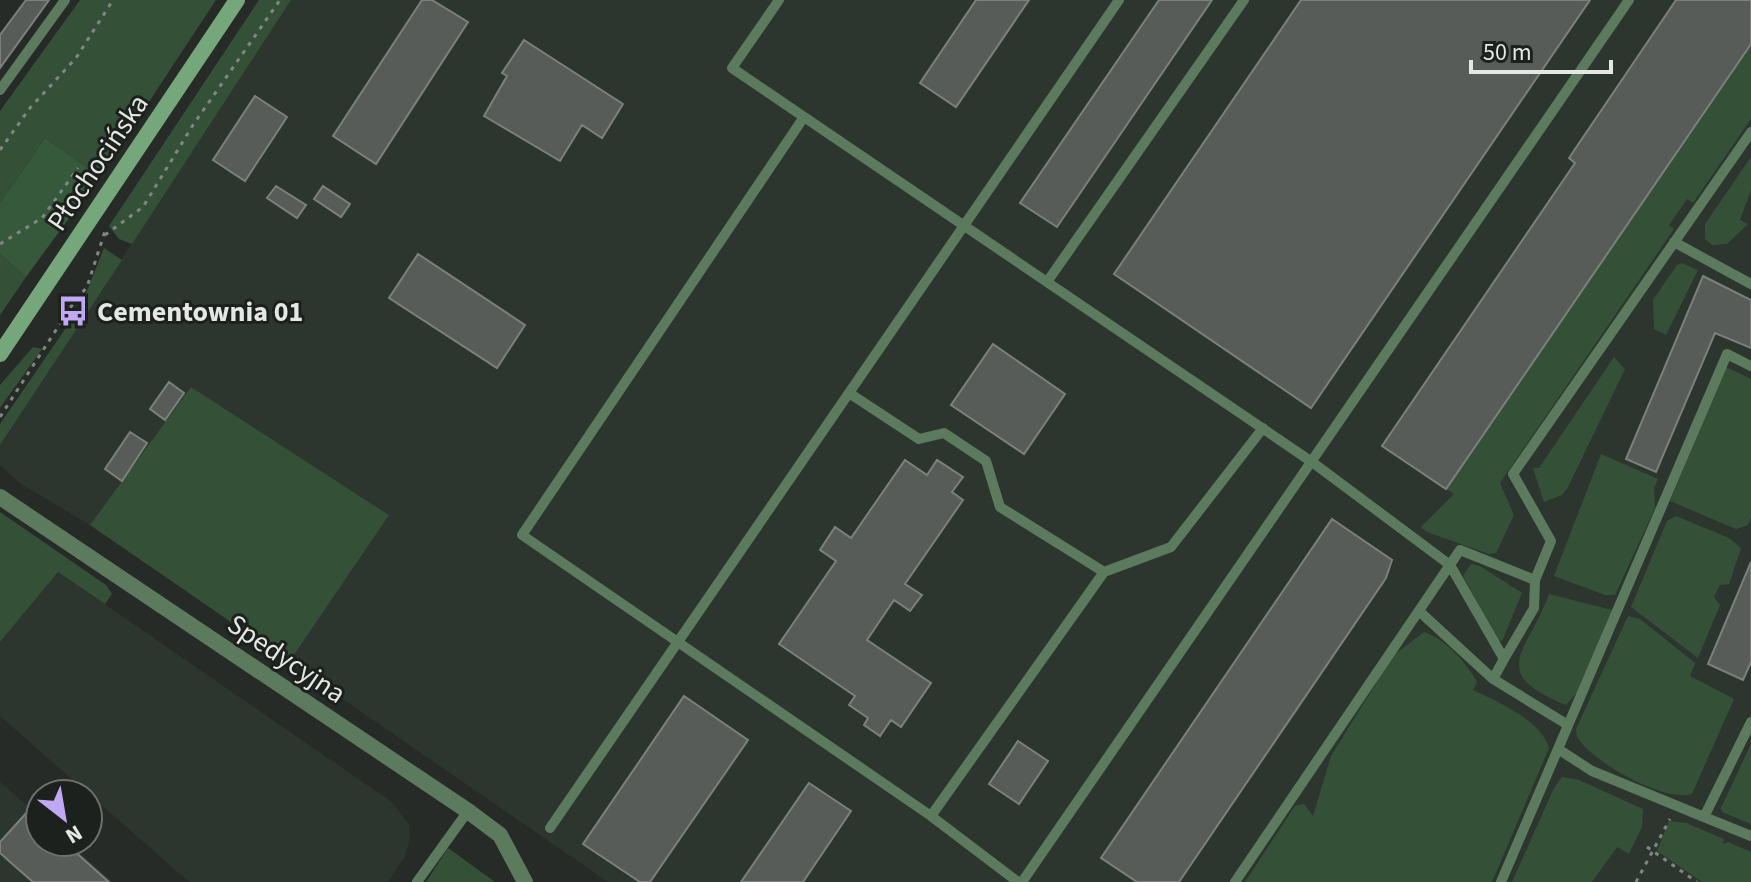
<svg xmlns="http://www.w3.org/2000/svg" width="1751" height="882" viewBox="0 0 1751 882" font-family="'Source Sans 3',sans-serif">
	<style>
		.built { fill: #2d362e }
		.green { fill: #345138 }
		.forest { fill: #36583b }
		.building { fill: #575c58; stroke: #7c807c; stroke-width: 2 }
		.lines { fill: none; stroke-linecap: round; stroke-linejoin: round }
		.path { stroke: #828682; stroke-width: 3; stroke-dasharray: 4 6; stroke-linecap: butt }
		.lane { stroke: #5b7a5e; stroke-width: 10 }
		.street { stroke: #5b7a5e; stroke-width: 16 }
		.secondary { stroke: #75a77b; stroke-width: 16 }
		.labels { text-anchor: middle; stroke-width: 6; stroke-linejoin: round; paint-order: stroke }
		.street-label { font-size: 28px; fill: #e5e7e5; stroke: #1d211e }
		.poi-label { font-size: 28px; font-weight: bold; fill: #e5e7e5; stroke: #1d211e; text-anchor: start }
	</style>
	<rect width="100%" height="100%" fill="#272b27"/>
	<path class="built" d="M291,0h1460v882h-1143l-319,-220 99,-148 -196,-126 -102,137 -72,-43 -18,-17v-20z
		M58,572l335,231 16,22 1,14 -6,19 -16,24h-199l-189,-166v-74z
		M0,782l40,35v25h28l45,40h-113z"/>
	<path class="green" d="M80,0h136l-116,176 -55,-38 -45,65v-92z
		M259,0h32l-159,244 -13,-5 -10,-13z
		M1751,44v75l-58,84 -6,-4 -18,26 5,4 -174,254 14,32 -18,38 -7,1 -62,-22 -6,-5 33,-33 -8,-5z
		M1751,157v33l-11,30 8,4 -21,20 -15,1 -7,-6v-15z
		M104,248l18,12 -122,185v-21l81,-118z
		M0,254l26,23 -26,38z
		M1682,263l16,7 -32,65 -12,-6 -1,-29 24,-35z
		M33,347l9,2 -42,59v-23z
		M1614,357l11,12 -58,120 -5,6 -18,7 -11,-34h6z
		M1726,367l25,12v139l-3,7 -12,4 -66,-28z
		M191,387l198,128 -100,147 -199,-137z
		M1601,454l57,25 -4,9 1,20 -40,87h-10l-51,-19z
		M0,512l106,73 6,9 -7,10 -47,-32 -58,70z
		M1676,516l53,22 12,10 -12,36 -9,1 -6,12 6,8 -22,53 -67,-51 36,-86z
		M1471,564l9,2 42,27 -20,48 -4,-1 -35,-64z
		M1549,594l63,16 -33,80 -13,15c-81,-33 -37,-54 -17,-111z
		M1628,616l12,3 55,44 -5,13 44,23 -42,95c-27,9 -100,-32 -115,-57l-1,-8z
		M1424,632c21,7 43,31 53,50l-4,8c25,12 68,30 76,58l-57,134h-247l50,-76 9,-2 9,12 18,-60 62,-100z
		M1751,744v80l-29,-12 -1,-4z
		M1562,777l17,3 64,29 -1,18 -13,27 -12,-7 -25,35h-80l42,-94z
		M1669,821l17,2 38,16 -1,5 5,-2 23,10v30h-49l-45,-31z
		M448,848l47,34h-69z"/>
	<path class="forest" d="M45,138l55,38 -74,101 -26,-23v-51z"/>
	<path class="building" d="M26,0h23l-49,68v-33z
		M422,0h10l36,22 -92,142 -43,-28z
		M976,0h53l-73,107 -36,-24z
		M1159,0h53l-155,227 -37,-24z
		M1301,0h289l-279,408 -197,-134z
		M1676,0h75v44l-305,445 -64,-43 193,-283 -6,-5z
		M524,40l99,64 -21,34 -20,-13 -22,36 -76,-45 23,-40 -5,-3z
		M255,96l32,21 -42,64 -32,-21z
		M276,186l30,19 -9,13 -30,-20z
		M323,186l27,18 -9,13 -27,-18z
		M418,254l107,71 -28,43 -108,-70z
		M1703,276l48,24v48l-36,-15 -59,139 -30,-13z
		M993,344l72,50 -41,60 -73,-49z
		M169,382l15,11 -19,27 -15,-11z
		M130,432l17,11 -25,38 -17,-12z
		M905,460l22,15 10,-15 26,17 -11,15 11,8 -58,84 17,11 -12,16 -16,-11 -27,40 64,43 -30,44 -10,-7 -11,16 -16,-11 4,-7 -19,-13 6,-9 -76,-52 57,-83 -16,-11 15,-23 16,11z
		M1332,519l60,41 -6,18 -207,304h-42l-36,-24z
		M1751,562v100l-8,18 -35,-16z
		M684,696l64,44 -98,142h-10l-57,-38z
		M1018,741l30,20 -29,43 -30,-20z
		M809,783l42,28 -48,71h-62z
		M29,810l11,10v22h24l45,40h-76l-15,-13 -18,-16v-11z"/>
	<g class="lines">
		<path class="path" d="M0,150l30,-42 46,-50 37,-58
			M105,235l38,-28 50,-82 87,-125
			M0,244l42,-26 36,-50
			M0,417l74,-115 13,-15 18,-56
			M1647,847l50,35
			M1636,882l34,-63"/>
		<path class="lane" d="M779,0l-47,68 580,394 138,103 54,94 -11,20
			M0,90l65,-90
			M804,117l-282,418 409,281 87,66
			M1674,242l77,42
			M1047,282l197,-282
			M849,393l70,46 25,-6 42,28 14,46 104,65
			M1419,611l74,68 75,46
			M1504,659l30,-51 1,-28 16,-39 -38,-67 238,-342
			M1751,722l-47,95 47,19
			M1558,749l34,22 112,46
			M931,816l173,-244 67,-25 92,-119
			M550,828l569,-828
			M417,882l51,-71
			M1022,882l607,-882
			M1235,882l225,-332 75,30
			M1501,882l226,-528 24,12"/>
		<path class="street" d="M0,497l468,314 32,24 25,47"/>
		<path class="secondary" d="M0,354l237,-354"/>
	</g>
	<defs>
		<g id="bus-bare" transform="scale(2.4)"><path d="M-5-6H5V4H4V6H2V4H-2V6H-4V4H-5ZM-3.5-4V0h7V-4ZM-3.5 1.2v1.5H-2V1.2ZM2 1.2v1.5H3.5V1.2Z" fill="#c0a8f4" stroke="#1d211e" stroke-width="2.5" paint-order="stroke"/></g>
	</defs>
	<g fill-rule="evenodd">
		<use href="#bus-bare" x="73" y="311"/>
	</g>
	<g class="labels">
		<g class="street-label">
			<text transform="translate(97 162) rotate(-56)" y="10">Płochocińska</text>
			<text transform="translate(287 658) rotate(34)" y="10">Spedycyjna</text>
		</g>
		<g class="poi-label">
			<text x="97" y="321">Cementownia 01</text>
		</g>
	</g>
	<g transform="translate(64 818) rotate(149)"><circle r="38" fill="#1d211e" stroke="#6d706e" stroke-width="2"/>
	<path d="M0-6L14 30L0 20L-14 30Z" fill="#c0a8f4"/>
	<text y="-12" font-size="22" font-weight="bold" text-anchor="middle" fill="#e5e7e5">N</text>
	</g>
	<path d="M1471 60v12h140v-12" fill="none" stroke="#e5e7e5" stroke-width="4"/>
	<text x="1483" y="60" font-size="24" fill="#e5e7e5" stroke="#1d211e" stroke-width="6" paint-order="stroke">50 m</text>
</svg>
